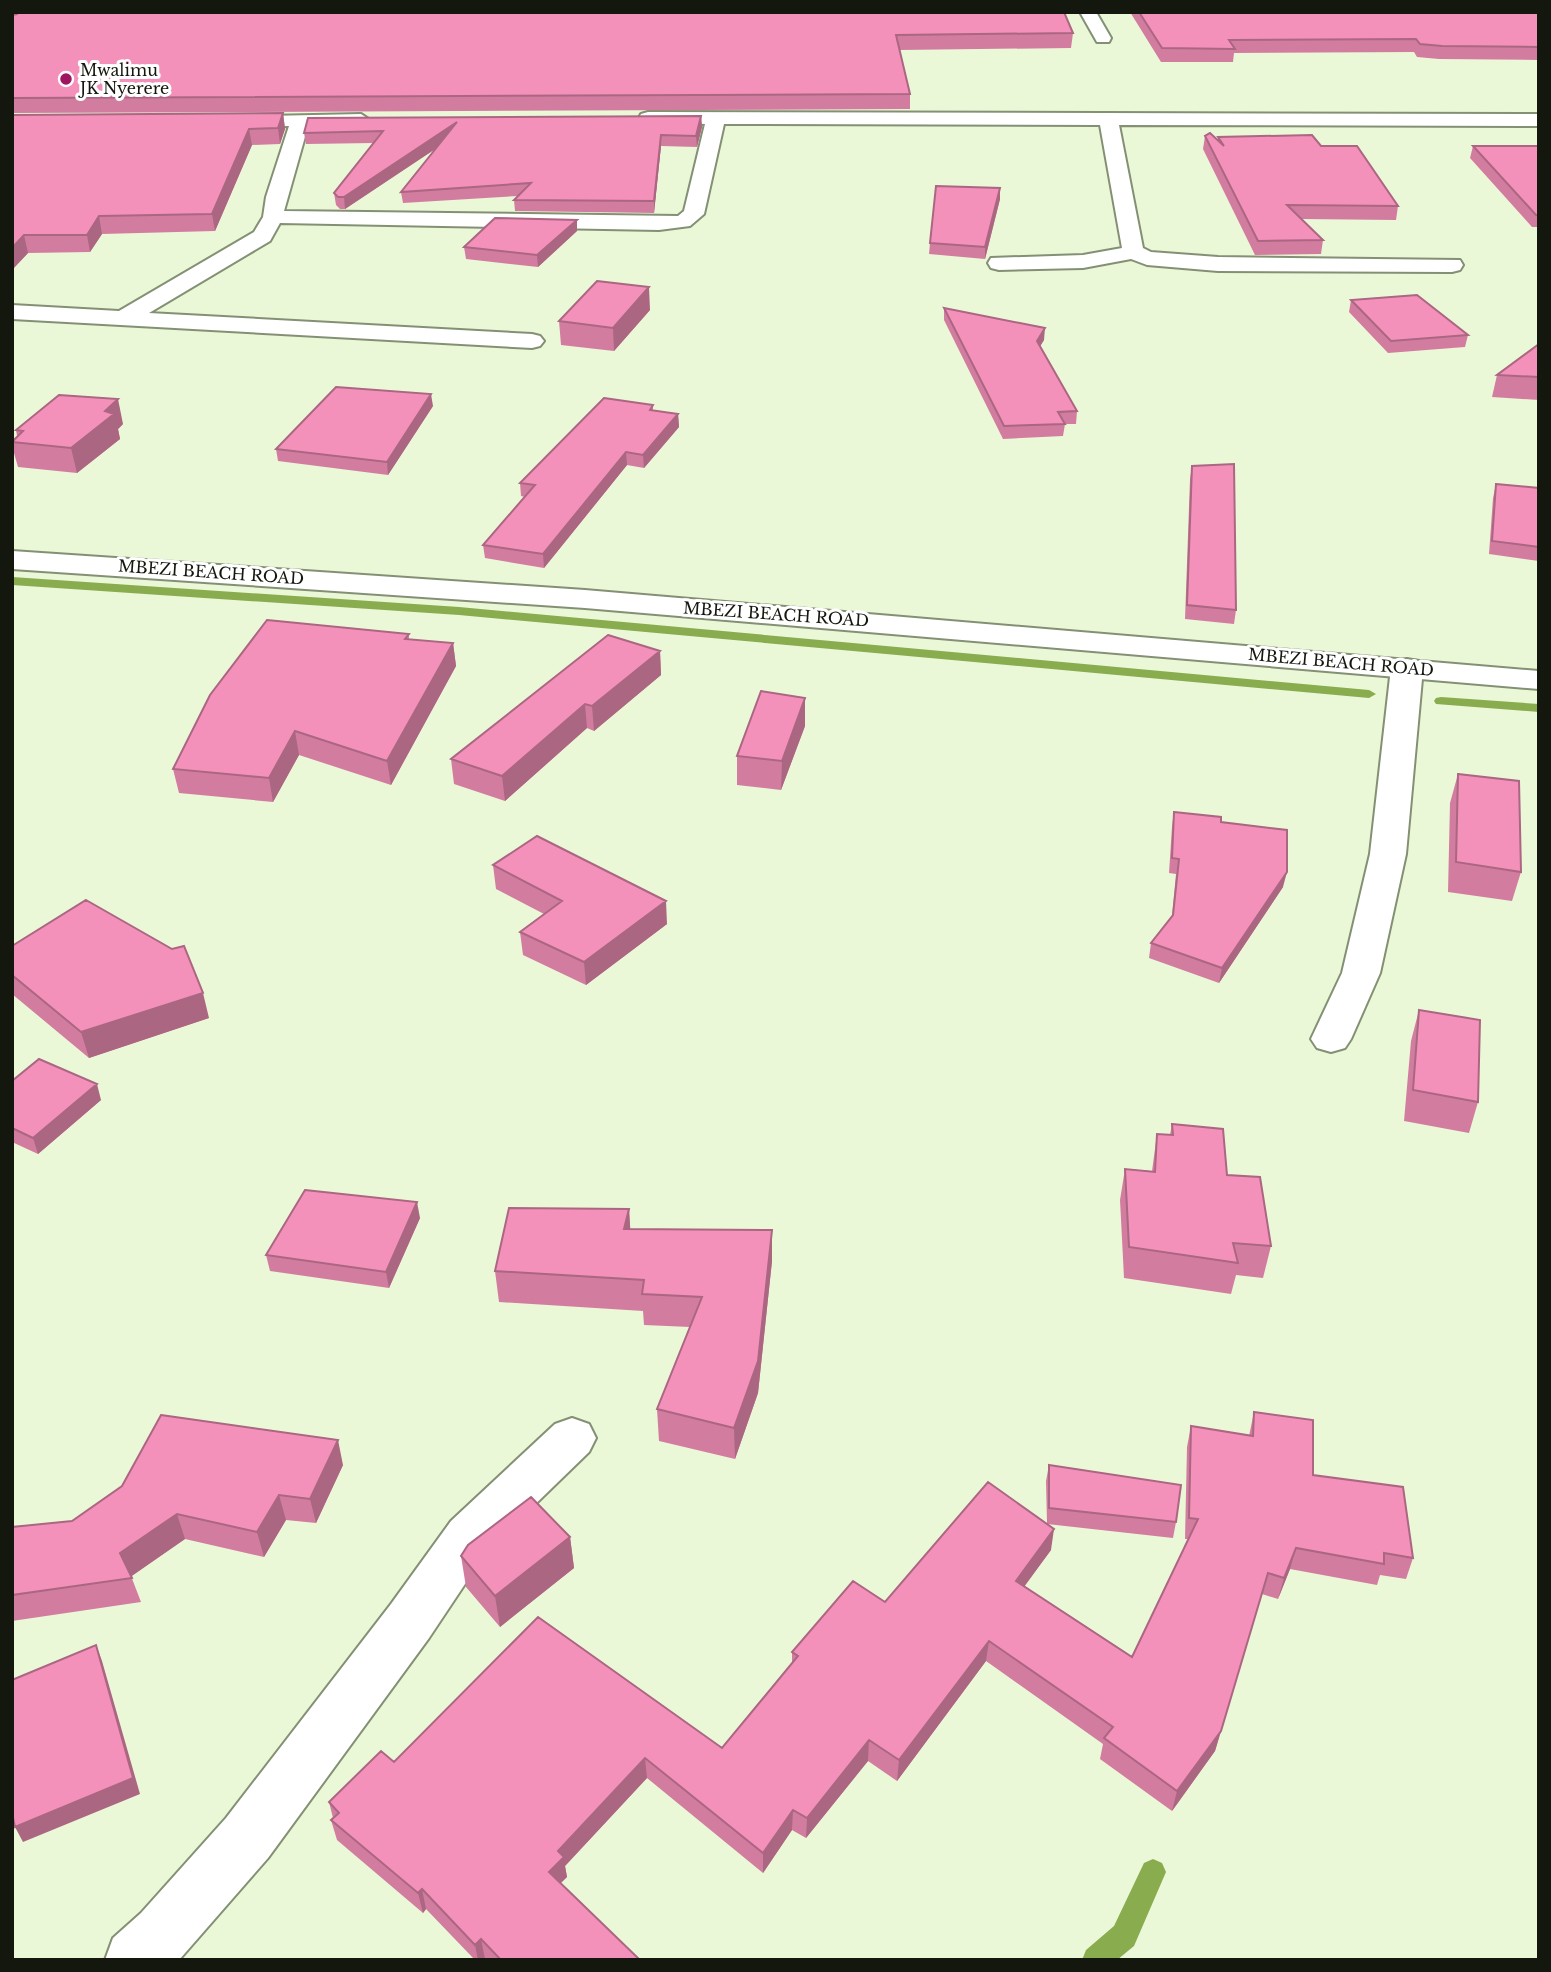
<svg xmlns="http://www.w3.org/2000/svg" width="1551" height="1972" viewBox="0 0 1551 1972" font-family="'Libre Baskerville',serif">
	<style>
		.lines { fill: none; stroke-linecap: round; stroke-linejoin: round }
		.stream { fill: #89ac4e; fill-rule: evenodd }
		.minor-casing { stroke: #849074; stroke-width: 4 }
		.secondary-casing { stroke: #849074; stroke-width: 4 }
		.minor { fill: #fff; fill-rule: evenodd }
		.secondary { fill: #fff; fill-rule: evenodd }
		.wall { fill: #d27da0 }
		.shaded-wall { fill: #ab6682 }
		.building { fill: #f491ba; stroke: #ab6682; stroke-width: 2 }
		.poi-dot { fill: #9f1560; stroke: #fff; stroke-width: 2.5 }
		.labels { text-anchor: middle; stroke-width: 6; stroke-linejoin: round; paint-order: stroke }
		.far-poi-label { font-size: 16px; fill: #13170d; stroke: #fff; text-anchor: start }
		.far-street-label { font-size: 16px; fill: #13170d; stroke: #fff }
	</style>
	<rect width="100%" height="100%" fill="#eaf8d8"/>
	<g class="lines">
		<path class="stream" d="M12,577l447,30 910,83 7,4 -7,4 -910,-83 -447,-30z
			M1441,697l98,7v8l-103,-8 -2,-3 2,-3z
			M1153,1859l9,4 4,9 -32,74 -17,14h-35l4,-10 28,-24 30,-63z"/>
		<g class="minor-casing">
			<path id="minor" d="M1080,12h16l15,26 -2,4h-12z
				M648,112l891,2v12l-420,-1 24,123 8,4 67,5 242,3 3,5 -3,5 -8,2 -234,-1 -71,-6 -16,-6 -48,9 -84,2 -8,-2 -3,-5 3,-5 92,-3 39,-7 -22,-123 -376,-1 -20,90 -14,12 -31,4 -379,-7 -10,18 -121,72 383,21 8,2 4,5 -4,5 -8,2 -520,-29v-14l107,6 135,-79 9,-15 3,-20 23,-71 -57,1 -7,-2 -2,-4 2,-4 136,-3 9,6 -9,6h-53l-24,85 394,5 6,-5 21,-87 -64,-2 -2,-4 2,-4z
				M1407,659l11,2 5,7 -17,186 -26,119 -29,66 -6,9 -14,4 -14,-4 -6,-9 31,-66 28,-119 21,-186 5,-7z
				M572,1418l17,6 7,14 -7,14 -102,99 -58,87 -161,220 -89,102h-74l8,-22 28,-25 85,-95 165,-214 60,-83 104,-97z"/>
		</g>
		<g class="secondary-casing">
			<path id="secondary" d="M12,551l573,39 954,81v18l-954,-81 -573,-39z"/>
		</g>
		<use href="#minor" class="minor"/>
		<use href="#secondary" class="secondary"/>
	</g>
	<path class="wall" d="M1130,12h409v48l-100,-1 -22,-2 -3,-5 -180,1 -1,9h-72z
		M12,15l1061,18 -2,15 -171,2 10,44v15l-898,4z
		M283,113l2,16 -5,15 -28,1 -37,86 -113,3 -12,18 -62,1 -16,17v-155z
		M701,116l1,11 -5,20 -36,-1 -7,67 -139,-2 -1,-11 4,-4 -115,7 -2,-11 35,-44 -91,61h-5l-4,-4 -2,-12 40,-50 -68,1 -2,-11z
		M1205,136l13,4v-3l103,9 77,60 -2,14 -95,-1 22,21 -2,14 -66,1 -52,-106z
		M1473,146h66v81h-7l-62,-69z
		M1000,188v11l-15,60 -56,-5 1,-11z
		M577,231l-39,36 -72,-8 -2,-12z
		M1351,300l117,35 -3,12 -77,6 -39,-41z
		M944,308l100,32 -4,6 37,65 -1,13h-11l-2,12 -60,3 -59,-119z
		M650,310l-36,41 -53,-6 -2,-24z
		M1539,344v56l-47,-3 5,-22z
		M653,405v5l25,4 1,13 -35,41 -17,-3 -83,103 -59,-10 -2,-13 42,-48 -4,-1 -1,-13z
		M433,406l-45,69 -110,-14 -2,-12z
		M123,424l-5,5 2,10 -43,34 -59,-6 -6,-21v-6l5,-4 -1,-6z
		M1192,466l44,144 -2,14 -49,-5 5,-140z
		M1496,484l43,4v73l-50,-7 4,-56z
		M409,634v6l44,3 3,23 -65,119 -92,-30 -26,47 -94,-9 -6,-24z
		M660,651l1,24 -67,56 -7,-3 -82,73 -51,-17 -3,-25z
		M805,726l-24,64 -44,-5v-29z
		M1458,774l63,98 -9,29 -64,-9 2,-89z
		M1174,812l109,75 -64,96 -70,-25 2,-15 21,-27 4,-42 -7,-1 3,-46z
		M493,865l174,59 -81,61 -63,-30 -3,-23 24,-18 -48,-25z
		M12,946l197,72 -120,40 -77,-64z
		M1419,1010l59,92 -9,31 -65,-12 7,-80z
		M12,1081l89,19 -63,54 -26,-12z
		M1172,1124l55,51 44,71 -8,32 -27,-3 -5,19 -107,-16 -4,-78 5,-31 27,2 5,-37 13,1z
		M629,1209l1,20 142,32 -14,132 -23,66 -76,-18 -2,-32 33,-82 -46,-2 -1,-14 -144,-9 -4,-31z
		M420,1218l-31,70 -119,-17 -4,-16z
		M1254,1412l59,63 100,83 -7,21 -26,-4 -3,10 -87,-16 -12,30 -16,-5 -47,157 -43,60 -72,-52 3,-15 -117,-83 -89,120 -29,-20 -62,77 -14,-8 -29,43 -116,-95 -82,88 2,11 -6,6 79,77h-154l-1,-1 -1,1h-9l-49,-51 -3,4 -86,-73 -6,-20 2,-2 -4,-16 65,-40 328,-14 70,-84v-12l93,-50 162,-79 -1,-42 3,-16 127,57 -3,16 -126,-14 4,26 -27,36 108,71 56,-118h-3l2,-92 4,-21 58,10z
		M343,1465l-27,58 -30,-3 -22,37 -79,-18 -54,37 10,26 -129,19v-94l60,-6z
		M570,1537l4,31 -74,59 -34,-40 -5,-31z"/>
	<path class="shaded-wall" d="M283,113l2,16 -5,15 -2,-16z
		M701,116l1,11 -5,20 -1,-11z
		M457,122l1,12 -113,75 -1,-12z
		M249,129l3,16 -37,86 -3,-17z
		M661,135v11l-7,67v-12z
		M1000,188v11l-15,60v-12z
		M99,216l3,18 -12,18 -3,-17z
		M577,220v11l-39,36 -1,-12z
		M24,235l4,18 -16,17v-22z
		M649,287l1,23 -36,41 -1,-23z
		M1045,328l-1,12 -8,13 1,-12z
		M431,394l2,12 -45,69 -1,-13z
		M118,399l5,25 -5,5 2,10 -43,34 -6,-25 34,-37z
		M678,414l1,13 -35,41 -1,-13z
		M626,452l1,13 -83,103 -1,-14z
		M453,643l3,23 -65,119 -4,-24z
		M660,651l1,24 -67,56 -2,-25z
		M805,698v28l-24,64 1,-29z
		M585,704l2,24 -82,73 -3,-25z
		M295,731l4,24 -26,47 -4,-24z
		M1287,872l-4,15 -64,96 3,-15z
		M666,901l1,23 -81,61 -2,-23z
		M203,993l6,25 -120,40 -8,-26z
		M97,1084l4,16 -63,54 -5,-16z
		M417,1202l3,16 -31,70 -3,-16z
		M629,1209l2,31 -7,-11z
		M772,1230v31l-14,132 -23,66 -1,-31z
		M338,1440l5,25 -27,58 -6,-24z
		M279,1495l7,25 -22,37 -7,-25z
		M177,1514l8,25 -56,39 -9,-25z
		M1054,1529l-3,21 -38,52 3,-21z
		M570,1537l4,31 -74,59 -5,-31z
		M1296,1548l-6,21 -12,30 6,-21z
		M1262,1594l-47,157 -43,60 5,-20z
		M989,1641l-3,20 -89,120 2,-21z
		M96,1645l6,16 38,133 -117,48 -8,-15z
		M869,1740l-1,21 -62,77 1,-20z
		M645,1758l2,20 -82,88 2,11 -15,14 -3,-19 9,-21z
		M793,1810l-1,20 -29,43v-20z
		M422,1889l4,20 -3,4 -5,-20z
		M481,1939l4,20 -1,1h-6l-3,-15z"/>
	<path class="building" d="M18,12h1046l9,21 -177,2 14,59 -898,4v-83l5,-1z
		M1139,12h400v35l-97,-1 -22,-2 -4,-5 -187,1 6,9 -73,-1z
		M283,113l-5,15 -29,1 -37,85 -113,2 -12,19h-63l-12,13v-133z
		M701,116l-5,20 -35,-1 -7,66 -140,-1 17,-17 -130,9 56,-70 -113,75h-6l-4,-4 49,-62 -79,2 4,-15z
		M1210,133l14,13 -6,-9 94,-2 9,11h36l41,60 -111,-1 36,35 -65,1 -53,-105z
		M1473,146h66v69h-3z
		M936,186l64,2 -15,59 -55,-4z
		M495,218l82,2 -40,35 -73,-8z
		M597,281l52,6 -36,41 -54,-7z
		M1417,295l51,40 -77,6 -40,-41z
		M944,308l101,20 -8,13 40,70 -19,1 7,12 -61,2z
		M1539,344v33l-42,-2z
		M336,387l95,7 -44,68 -111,-13z
		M59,395l59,4 -13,12 9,3 -43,34 -59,-6 11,-11 -7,-1z
		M604,398l49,7 -3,5 28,4 -35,41 -17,-3 -83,102 -60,-9 52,-60 -15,-2z
		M1234,464l2,146 -49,-5 5,-139z
		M1496,484l43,4v59l-47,-6z
		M267,620l142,14 -4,5 48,4 -66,118 -92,-30 -26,47 -96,-9 37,-74z
		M608,635l52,16 -68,55 -7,-2 -83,72 -51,-17z
		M761,691l44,7 -23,63 -45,-5z
		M1458,774l61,7 2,91 -65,-10z
		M1174,812l47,5v5l66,8v42l-65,96 -71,-25 22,-28 6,-56 -7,-1z
		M537,836l129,65 -82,61 -64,-30 42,-31 -69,-36z
		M86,900l86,49 12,-3 19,47 -122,39 -69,-57v-29z
		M1419,1010l61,10 -2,82 -65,-12z
		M39,1059l58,25 -64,54 -21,-10v-47z
		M1172,1124l51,5 4,46 33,2 11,69 -38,-3 5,20 -109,-16 -4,-78 30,3 2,-38 16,1z
		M305,1190l112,12 -31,70 -120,-17z
		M509,1208l120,1 -5,20 148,1 -14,131 -24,67 -77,-19 45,-112 -60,-3 2,-14 -149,-9z
		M1254,1412l59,8v55l90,12 10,71 -29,-5v11l-88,-16 -12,30 -16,-5 -47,158 -44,60 -73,-53 9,-11 -124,-86 -90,119 -30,-20 -62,78 -14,-8 -30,43 -118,-95 -87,93 6,6 -15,15 91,88h-139l-20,-21 -6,6 -53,-56 -4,4 -87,-73 8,-7 -10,-11 52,-51 13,11 144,-145 184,131 76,-92 -6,-4 61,-71 32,21 103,-120 66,47 -38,52 116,76 66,-138 -9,-1 2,-92 62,10z
		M161,1415l177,25 -28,59 -31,-4 -22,37 -80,-18 -57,39 12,25 -120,17v-68l60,-6 50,-35z
		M1049,1465l132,20 -5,37 -127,-14z
		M531,1497l39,40 -75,59 -34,-40 7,-11z
		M96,1645l37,133 -118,49 -3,-14v-133z"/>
	<circle class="poi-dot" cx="66" cy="79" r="7"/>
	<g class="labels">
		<g class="far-poi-label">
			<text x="80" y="76">Mwalimu<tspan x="80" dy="18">JK Nyerere</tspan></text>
		</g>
		<g class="far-street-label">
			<text transform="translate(211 572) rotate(4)" y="6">MBEZI BEACH ROAD</text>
			<text transform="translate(776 614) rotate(4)" y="6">MBEZI BEACH ROAD</text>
			<text transform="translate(1341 662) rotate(5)" y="6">MBEZI BEACH ROAD</text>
		</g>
	</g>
	<rect width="1551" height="1972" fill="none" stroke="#13170d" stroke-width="28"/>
</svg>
